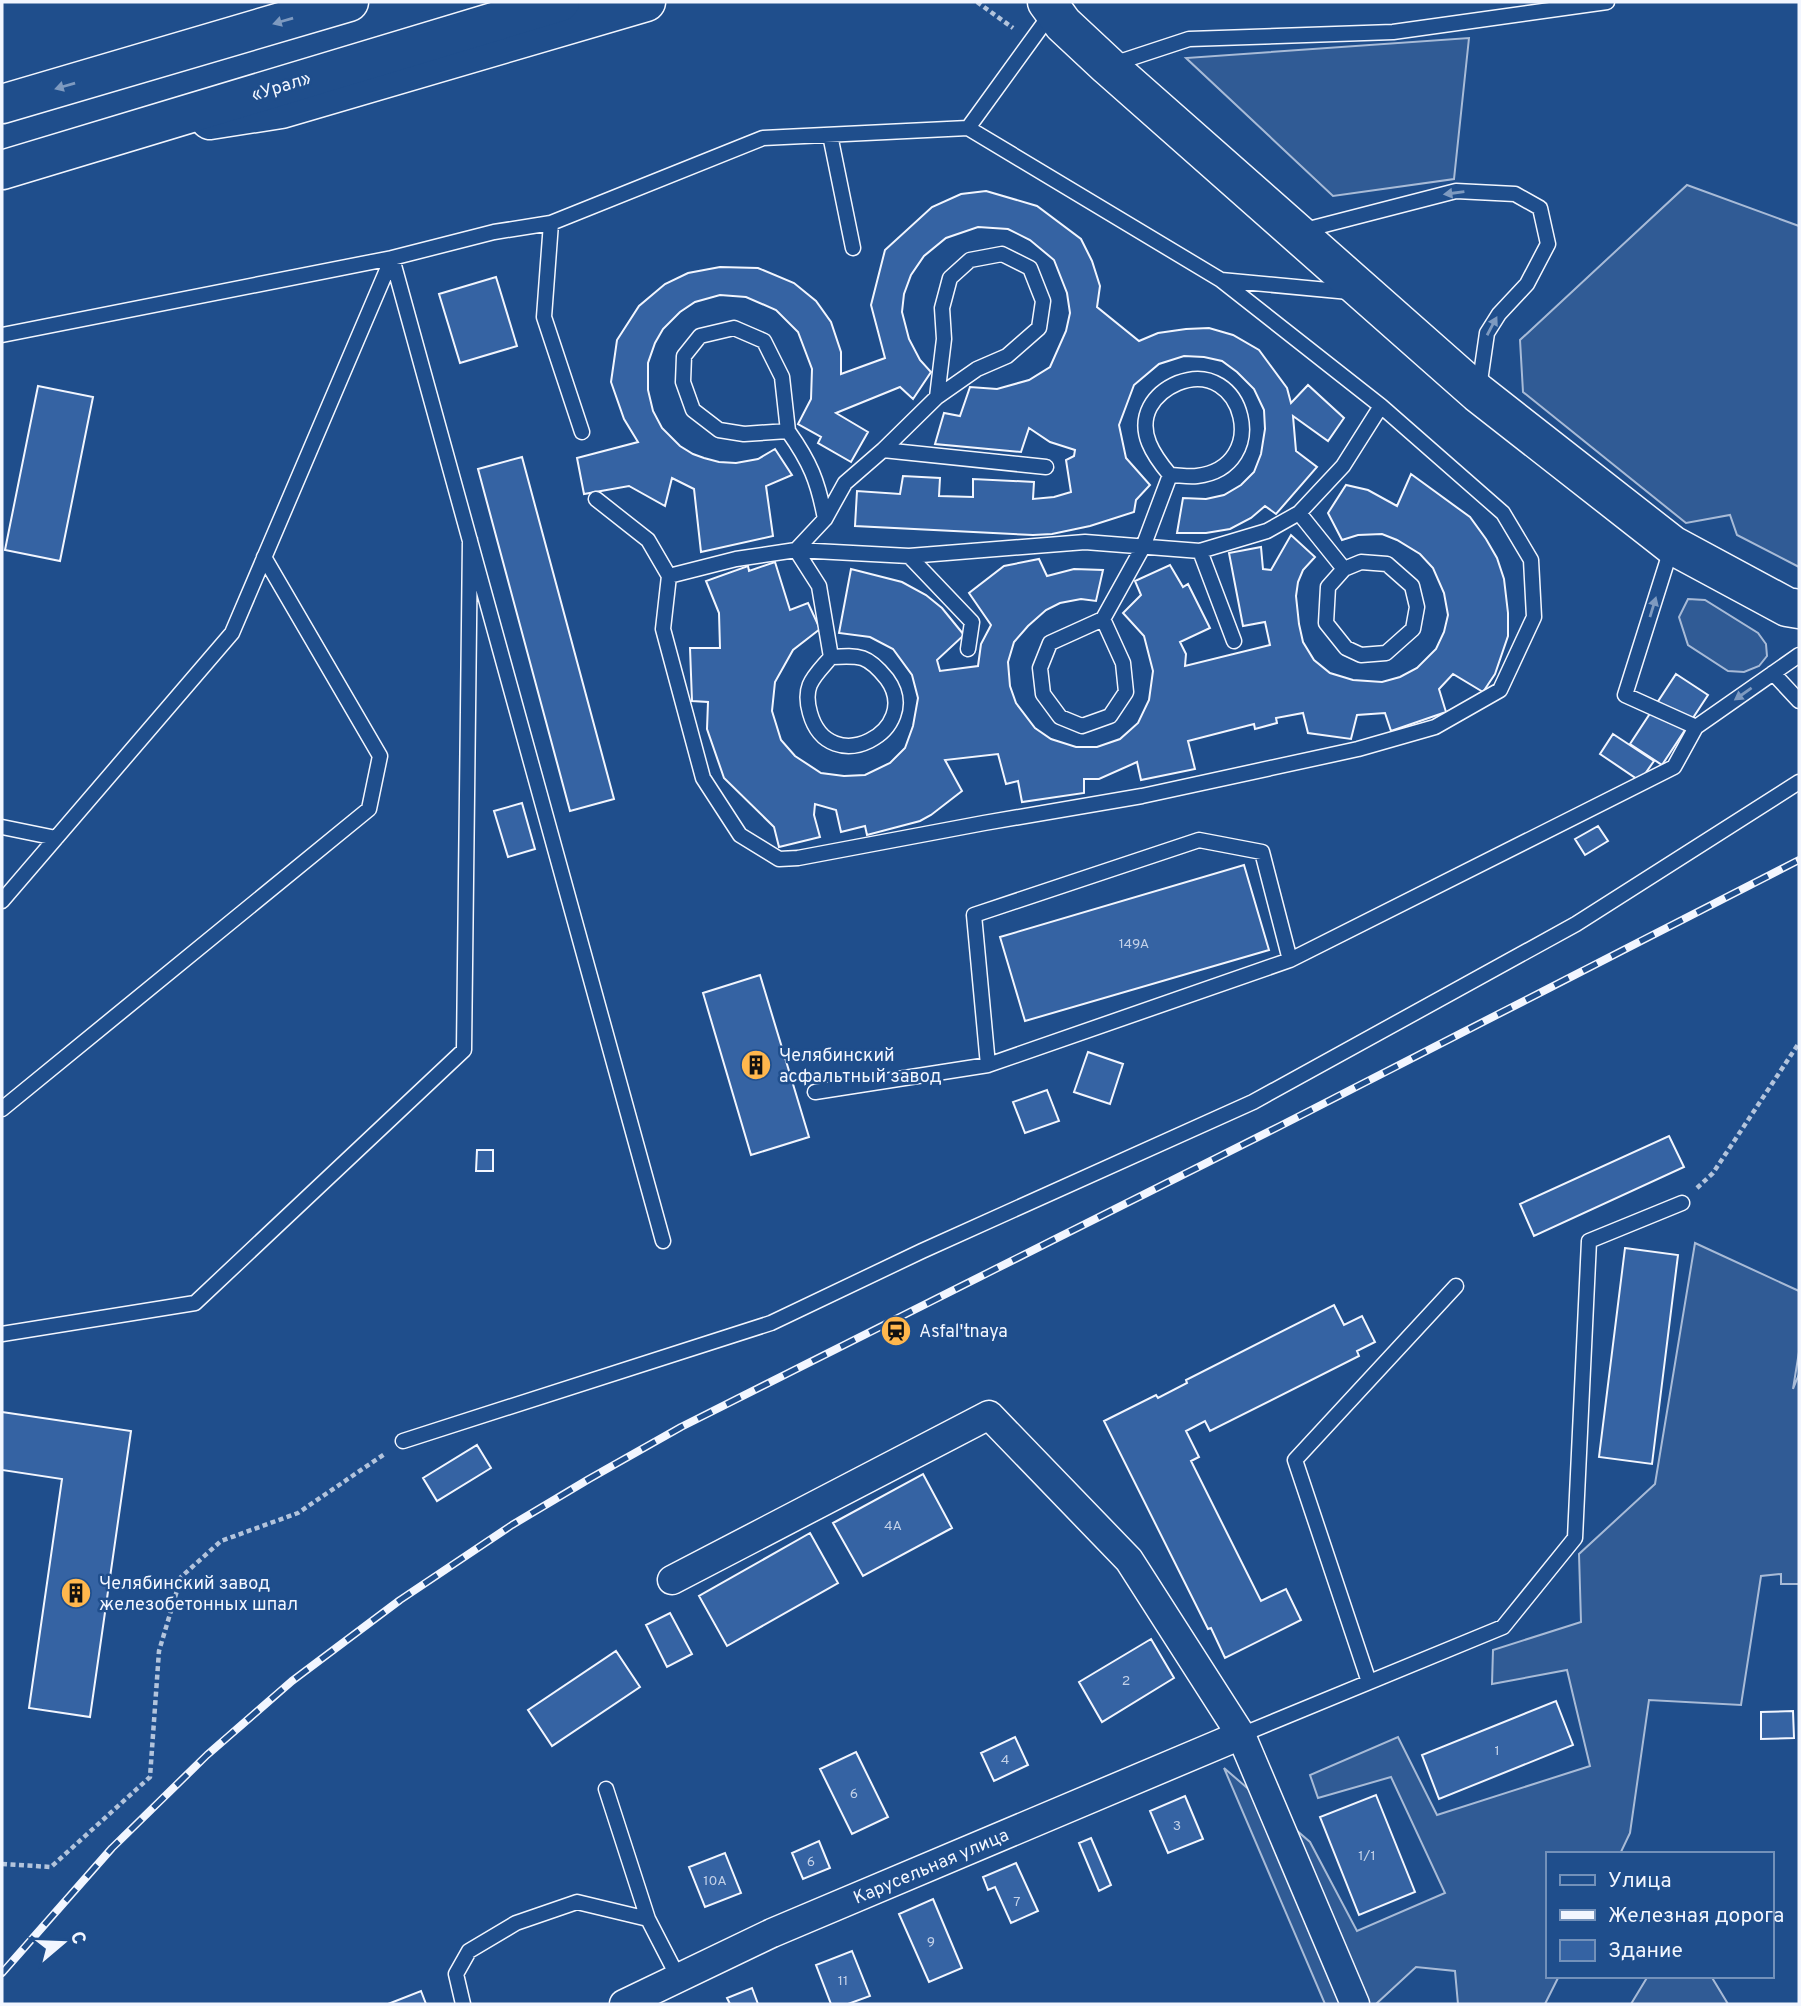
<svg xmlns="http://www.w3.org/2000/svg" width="1801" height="2006" viewBox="0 0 1801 2006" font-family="Overpass,sans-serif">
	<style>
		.built { fill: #305b95; stroke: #a8bbd7; stroke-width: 2 }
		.building { fill: #3563a3; stroke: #f2f6ff; stroke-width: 2 }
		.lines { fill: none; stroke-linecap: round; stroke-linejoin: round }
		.lane-casing { stroke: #f2f6ff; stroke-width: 17 }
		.street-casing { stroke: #f2f6ff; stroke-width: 31 }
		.secondary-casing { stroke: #f2f6ff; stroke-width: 41 }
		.primary-casing { stroke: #f2f6ff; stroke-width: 41 }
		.path { stroke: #b3c4dc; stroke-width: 4.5; stroke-dasharray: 5 3.5; stroke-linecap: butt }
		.lane { stroke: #1f4e8c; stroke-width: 14 }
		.street { stroke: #1f4e8c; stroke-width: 28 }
		.secondary { stroke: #1f4e8c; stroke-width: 38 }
		.primary { stroke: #1f4e8c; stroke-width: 38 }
		.rail-casing { stroke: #f2f6ff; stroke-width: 8 }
		.rail { stroke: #1f4e8c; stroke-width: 5; stroke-dasharray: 16; stroke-linecap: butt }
		.oneway { fill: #7e9ac0 }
		.labels { text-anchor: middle; stroke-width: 5; stroke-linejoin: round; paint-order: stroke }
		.number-label { font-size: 14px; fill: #c3d1e8 }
		.street-label { font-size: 18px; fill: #f2f6ff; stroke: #1f4e8c }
		.poi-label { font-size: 18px; fill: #f2f6ff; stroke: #1f4e8c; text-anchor: start }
	</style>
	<rect width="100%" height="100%" fill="#1f4e8c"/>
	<path class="built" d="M1469,38l-15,141 -121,17 -147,-138z
		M1687,185l112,41v341l-62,-32 -7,-20 -44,8 -163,-131 -3,-52z
		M1688,599l17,1 53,33 8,11 1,12 -8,10 -15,6 -16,-1 -40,-26 -9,-28z
		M1695,1243l104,48v61l-6,37 6,-15v210h-18v-10l-20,2 -20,129 -92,-5 -19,133 -10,21h-73v122h12l-14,28h-87l-3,-33 -39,-4 -40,37h-51l-101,-236 86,74 47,89 88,-38 -54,-116 -73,21 -8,-23 88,-38 39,78 153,-49 -23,-96 -75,14 1,-34 88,-28 -2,-68 76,-70z
		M1648,1976h63l17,28h-97z"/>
	<path class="building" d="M986,191l51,15 44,33 11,22 8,25 -3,21 42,34 19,-8 28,-4 23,-1 24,7 26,15 28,38 4,15 17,-18 36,33 -16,23 -35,-25 3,35 21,16 -41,47 -11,-8 -14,12 -21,11 -24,4h-29l6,-35 23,1 18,-4 17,-10 13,-13 7,-18 4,-25 -1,-19 -10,-21 -17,-17 -15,-11 -18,-4 -20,-1 -25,8 -25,21 -15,40 7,33 24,27 -14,15 -2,12 -44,14 -38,8 -19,1 -178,-9 2,-35 43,3 3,-18 37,2 -1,18 34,1v-18l61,3 -1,17 21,-2 17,-5 -5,-32 8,-4 1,-6 -25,-8 -21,-14 -8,24 -86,-8 9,-31 16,3 10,-29 27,2 32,-9 21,-13 16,-36 4,-18 -3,-20 -13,-33 -24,-20 -22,-11 -30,-2 -32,11 -22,18 -13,19 -7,19 -2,18 7,27 11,21 11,12 -18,27 -13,-12 -64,26 32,19 -17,30 -33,-19 3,-6 -23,-13 13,-25 1,-30 -14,-37 -22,-22 -30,-13 -26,-2 -25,7 -15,10 -17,17 -8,14 -7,20v27l5,21 9,17 18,18 13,8 11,4 15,4 17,1 22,-4 17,-10 17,26 -26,11 7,50 -72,16 -7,-63 -22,-11 -7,28 -36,-20 -45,8 -7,-36 61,-16 -14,-23 -13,-37 6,-42 22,-34 26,-22 23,-11 32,-6 38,1 36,15 22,18 15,21 10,30v22l44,-16 -14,-53 14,-55 47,-43 29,-13z
		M496,277l21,69 -57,17 -21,-69z
		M38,386l55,11 -33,164 -55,-11z
		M522,457l92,342 -44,12 -92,-342z
		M1411,474l59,43 16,22 11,19 7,21 4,34v23l-13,38 -12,18 -30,-18 -14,15 7,23 -55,19 -6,-18 -28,2 -6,24 -43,-6 -5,-20 -27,5 1,5 -22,6 -1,-5 -66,17 7,28 -54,11 -4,-18 -38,17h-15v14l-62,9 -4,-21 -12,3 -8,-30 -53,6 17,31 -31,24 -11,6 -53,14 -2,-9 -24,6 -5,-22 -21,-6 -1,11 6,22 -41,10 -5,-20 -50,-49 -17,-49 1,-27 -16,-1 -2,-53h30l-1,-35 -13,-32 42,-15 1,5 26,-9 15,48 18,-7 12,26 -27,21 -18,32 -3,29 9,29 14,16 26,17 23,3 21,-1 25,-12 15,-15 8,-22 5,-28 -6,-23 -19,-26 -23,-12 -31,-4 12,-64 51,13 24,13 16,13 22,27 -27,25 3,11 38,-5 3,-22 10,-19 -22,-32 35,-27 35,-7 8,17 27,-7 29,1 -7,31 -15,-2 -21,4 -14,7 -18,16 -14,16 -6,20 2,24 6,17 19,25 16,11 25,8h21l23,-8 18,-16 11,-23 4,-29 -9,-35 -21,-23 18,-18 -6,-14 35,-16 13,22 5,-3 22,44 -30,14 6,12 -1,12 85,-21 -5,-23 -22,4 -14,-73 32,-6 2,22 8,1 20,-35 24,22 -12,13 -5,12 -2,14 3,28 4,18 11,18 16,13 23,7 29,2 18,-5 17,-9 19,-19 8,-17 4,-17 -4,-22 -11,-25 -13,-14 -23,-14 -15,-6 -24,1 -16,5 -14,-27 18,-28 22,5 29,16z
		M1676,674l32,21 -46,70 -32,-21z
		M1613,734l41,27 -14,20 -40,-27z
		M522,803l13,46 -27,8 -14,-46z
		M1598,826l10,15 -23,14 -10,-16z
		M1244,865l25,85 -244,71 -25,-84z
		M760,975l49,162 -58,18 -48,-162z
		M1088,1052l35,12 -13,40 -36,-12z
		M1047,1090l12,31 -34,12 -12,-31z
		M1669,1136l15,31 -150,69 -14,-32z
		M477,1150h16v21h-17z
		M1625,1248l53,7 -26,209 -53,-7z
		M1334,1305l10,20 18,-9 13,26 -18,9 2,5 -149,75 -5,-10 -19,10 13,26 -8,4 70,140 25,-12 15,31 -76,38 -14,-30 -3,1 -104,-208 52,-26 2,3 29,-15 -1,-3z
		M2,1412l129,19 -41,286 -61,-9 33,-229 -60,-9z
		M477,1445l14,23 -54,33 -14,-23z
		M923,1474l29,54 -89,48 -30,-53z
		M810,1533l28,50 -111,63 -28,-50z
		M670,1613l22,41 -25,13 -21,-42z
		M1151,1639l23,39 -72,44 -23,-40z
		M616,1651l24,36 -88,59 -24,-36z
		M1556,1701l17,44 -134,54 -17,-44z
		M1793,1711l1,27 -33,1v-27z
		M1015,1737l13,28 -34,16 -13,-28z
		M856,1752l32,65 -36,17 -32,-65z
		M1376,1795l39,97 -56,23 -39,-98z
		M1185,1796l18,43 -35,14 -18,-42z
		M1091,1838l20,47 -12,6 -20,-48z
		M819,1841l11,27 -27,11 -11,-26z
		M725,1853l16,40 -36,14 -16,-40z
		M1016,1863l22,48 -27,12 -16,-36 -7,3 -5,-13z
		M933,1899l29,69 -33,14 -30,-68z
		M852,1951l18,45 -22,8h-17l-15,-39z
		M752,1988l6,16h-28l-3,-6z
		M421,1991l5,13h-38z"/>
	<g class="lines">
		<g class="lane-casing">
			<path id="lane" d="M1113,64l76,-25 204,-7 214,-30
				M968,128l253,152 128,12
				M830,135l23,113
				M551,223l-7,94 38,115
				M1301,231l155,-40 59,3 25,14 8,36 -21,40 -28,30 -12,19 -8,55
				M392,258l271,983
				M2,335l390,-77 102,-26 57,-9 212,-85 205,-10 79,-109
				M788,431l-6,-54 -18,-36 -30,-13 -34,8 -16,20 -1,26 10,28 26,20 25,4 44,-3c22,31 30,50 37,88
				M883,450l163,17
				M596,499l52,41 21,36 -6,53 40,149 37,57 39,24 19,-1 186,-35 158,-27 216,-47 77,-22 65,-37 34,-73 -3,-57 -28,-47 -122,-107 -160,-126
				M1299,513l45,56 17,-7 26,2 25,22 5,21 -4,22 -27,24 -25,2 -15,-7 -20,-25 2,-36 16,-18
				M1672,546l-47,149 71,32 103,-72
				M1200,551l34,90
				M909,556l63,66 -4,27
				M669,576l67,-17 60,-9 113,6 176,-14 115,9 67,-20 32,-18 44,-47 38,-60
				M1103,619l20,44 3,29 -16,24 -28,10 -22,-9 -17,-23 -3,-26 10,-25 53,-24 40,-72 27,-72c8,0 18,2 27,1 75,-9 47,-119 -19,-93 -12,5 -22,13 -28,24 -13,25 4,49 20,68
				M831,657c29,-2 37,-2 56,22 37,51 -58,102 -77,34 -8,-28 4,-36 21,-56l-12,-71 -23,-36 29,-31 20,-36 38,-33 54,-53 40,-28 30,-13 32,-28 4,-27 -13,-33 -28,-14 -32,6 -20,18 -8,30 2,31 -7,58
				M1773,673l26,28
				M2,827l54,11
				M2,901l230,-268 160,-375
				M988,1065l-14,-150 225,-75 63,12 28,108
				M815,1092l173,-27 302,-105 384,-193 22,-40
				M2,1109l367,-300 11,-53 -116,-199
				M2,1334l193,-31 269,-253 6,-510
				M403,1441l368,-118 151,-72 331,-149 323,-178 223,-142
				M1369,1682l-74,-222 161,-174
				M1241,1735l262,-108 72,-89 14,-297 93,-38
				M606,1789l42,130 31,60
				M463,2004l-7,-30 13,-23 47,-28 61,-21 71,17"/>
		</g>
		<g class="street-casing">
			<path id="street" d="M672,1580l317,-165 140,145 112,175 114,269
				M624,2004l148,-71 469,-198"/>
		</g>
		<g class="secondary-casing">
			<path id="secondary" d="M1047,2l16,22 45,42 370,327 194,152 115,62 12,2
				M210,120l71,-11 365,-107"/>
		</g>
		<g class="primary-casing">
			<path id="primary" d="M2,104l347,-102
				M2,170l558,-168"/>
		</g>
		<path class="path" d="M977,2l36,26
			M1697,1188l16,-15 86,-130
			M2,1864l49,3 99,-90 9,-126 22,-74 40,-36 77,-28 88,-60"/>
		<use href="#lane" class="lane"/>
		<use href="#street" class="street"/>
		<use href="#secondary" class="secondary"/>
		<use href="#primary" class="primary"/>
		<g class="rail-casing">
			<path id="rail" d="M2,1973l110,-125 95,-93 85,-74 108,-81 112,-75 77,-46 92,-52 599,-301 519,-266"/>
		</g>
		<use href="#rail" class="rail"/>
	</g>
	<defs><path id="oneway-solid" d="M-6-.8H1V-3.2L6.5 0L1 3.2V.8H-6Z" transform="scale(1.75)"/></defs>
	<g class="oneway">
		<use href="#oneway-solid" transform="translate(283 21) rotate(164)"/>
		<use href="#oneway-solid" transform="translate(65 86) rotate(164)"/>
		<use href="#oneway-solid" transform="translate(1454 193) rotate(172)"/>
		<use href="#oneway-solid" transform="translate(1492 326) rotate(-62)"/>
		<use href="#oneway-solid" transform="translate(1653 607) rotate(-73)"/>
		<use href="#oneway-solid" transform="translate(1743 694) rotate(145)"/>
	</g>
	<defs>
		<g id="building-disc" transform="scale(1.575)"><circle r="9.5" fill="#ffb74d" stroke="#1f4e8c"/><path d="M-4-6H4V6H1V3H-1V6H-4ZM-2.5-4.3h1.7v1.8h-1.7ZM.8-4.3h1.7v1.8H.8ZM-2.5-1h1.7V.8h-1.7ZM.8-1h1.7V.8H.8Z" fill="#111"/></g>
		<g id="station-disc" transform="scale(1.575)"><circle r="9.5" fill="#ffb74d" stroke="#1f4e8c"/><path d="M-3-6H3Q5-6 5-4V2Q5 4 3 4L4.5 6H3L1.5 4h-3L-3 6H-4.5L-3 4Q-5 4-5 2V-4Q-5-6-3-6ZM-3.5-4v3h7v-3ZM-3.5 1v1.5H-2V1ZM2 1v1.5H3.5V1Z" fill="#111"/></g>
	</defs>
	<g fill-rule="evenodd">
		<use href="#building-disc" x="756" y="1065"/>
		<use href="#station-disc" x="896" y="1331"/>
		<use href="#building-disc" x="76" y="1593"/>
	</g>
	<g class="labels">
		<g class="number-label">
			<text x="1134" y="948">149А</text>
			<text x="893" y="1530">4А</text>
			<text x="1126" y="1685">2</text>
			<text x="1497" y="1755">1</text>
			<text x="1005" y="1764">4</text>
			<text x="854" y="1798">6</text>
			<text x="1177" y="1830">3</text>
			<text x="1367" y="1860">1/1</text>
			<text x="811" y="1866">6</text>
			<text x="715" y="1885">10А</text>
			<text x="1017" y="1906">7</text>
			<text x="931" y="1946">9</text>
			<text x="843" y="1985">11</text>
		</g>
		<g class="street-label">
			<text transform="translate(281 86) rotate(-17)" y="6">«Урал»</text>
			<text transform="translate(931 1866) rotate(-23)" y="6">Карусельная улица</text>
		</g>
		<g class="poi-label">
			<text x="779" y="1061">Челябинский<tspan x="779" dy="21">асфальтный завод</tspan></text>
			<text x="919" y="1337">Asfal'tnaya</text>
			<text x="99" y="1589">Челябинский завод<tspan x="99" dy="21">железобетонных шпал</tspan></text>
		</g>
	</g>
	<rect width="1801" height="2006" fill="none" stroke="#f2f6ff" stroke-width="7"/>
	<rect x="1546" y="1852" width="228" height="126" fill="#1f4e8c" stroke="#7391ba" stroke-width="2"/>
	<rect x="1560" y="1875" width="35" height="10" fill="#1f4e8c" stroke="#7391ba" stroke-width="2"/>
	<text x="1608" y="1887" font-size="21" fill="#f2f6ff">Улица</text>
	<rect x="1560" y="1910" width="35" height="10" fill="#f2f6ff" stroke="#7391ba" stroke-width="2"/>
	<text x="1608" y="1922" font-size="21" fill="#f2f6ff">Железная дорога</text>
	<rect x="1560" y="1940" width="35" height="21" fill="#3563a3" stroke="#7391ba" stroke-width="2"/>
	<text x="1608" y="1957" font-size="21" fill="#f2f6ff">Здание</text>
	<g transform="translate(63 1943) rotate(71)" stroke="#1f4e8c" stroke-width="5" paint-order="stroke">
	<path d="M0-5L12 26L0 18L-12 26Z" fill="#f2f6ff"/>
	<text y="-10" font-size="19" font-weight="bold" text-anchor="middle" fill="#f2f6ff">С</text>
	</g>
</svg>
